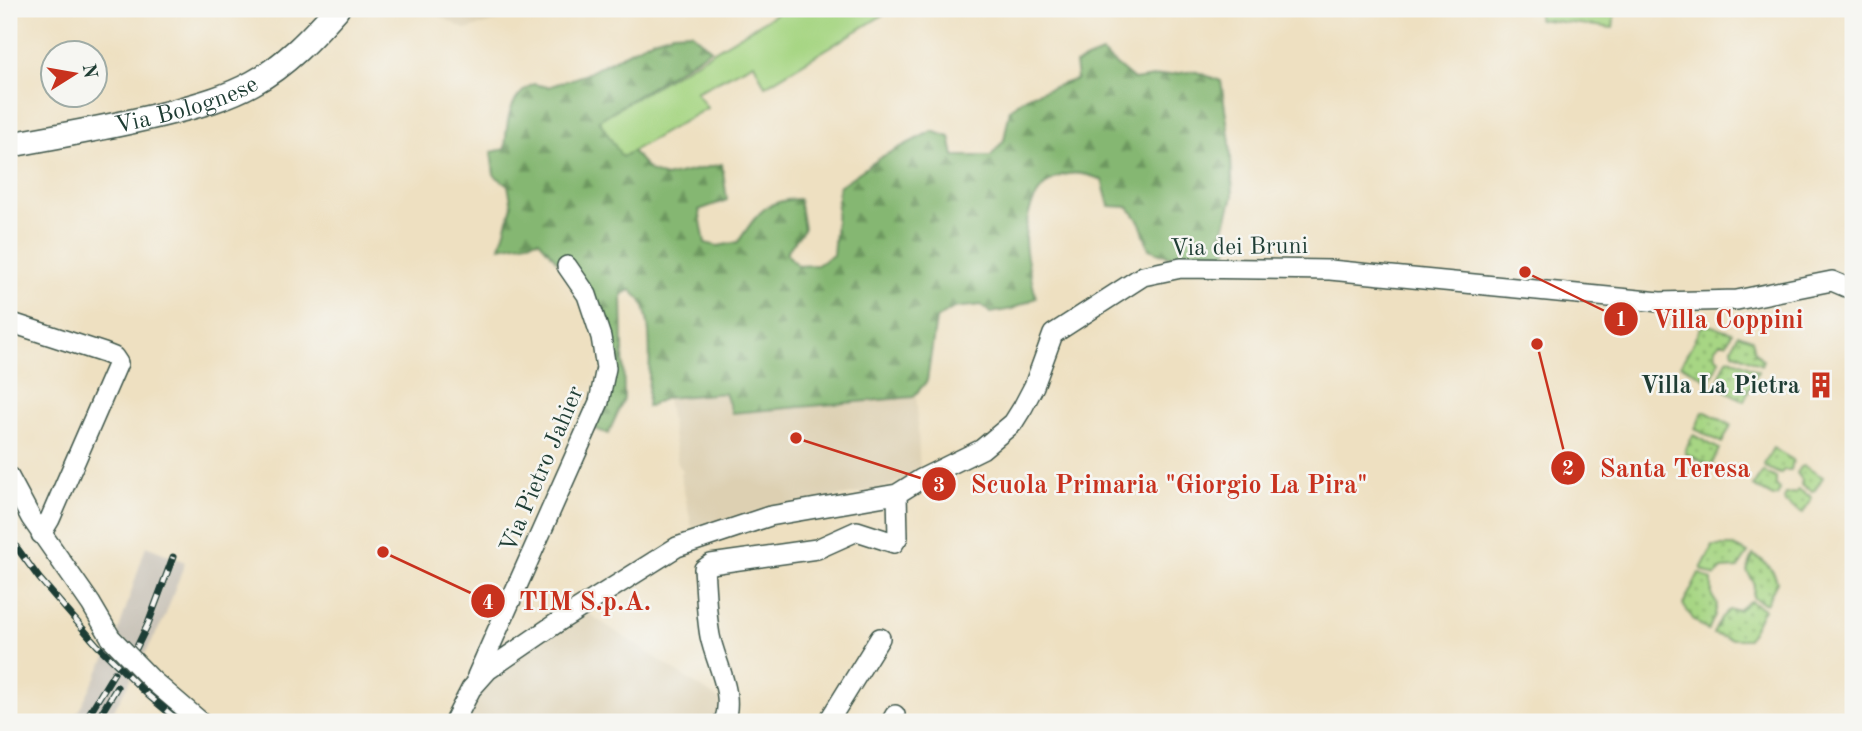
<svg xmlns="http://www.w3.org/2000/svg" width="1862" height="731" viewBox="0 0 1862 731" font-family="'Old Standard TT',serif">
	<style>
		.built { fill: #ddd0b2 }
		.railway { fill: #c9c3b8 }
		.grass { fill: url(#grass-dots); stroke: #638a5c; stroke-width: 2 }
		.forest { fill: url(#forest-firs); stroke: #527a53; stroke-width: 2 }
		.garden { fill: #a7d684; stroke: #638a5c; stroke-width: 2 }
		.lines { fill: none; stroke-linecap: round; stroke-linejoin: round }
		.minor-casing { stroke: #3e5549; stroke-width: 22 }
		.major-casing { stroke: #3e5549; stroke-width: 27 }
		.minor { stroke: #fff; stroke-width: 19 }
		.major { stroke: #fff; stroke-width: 24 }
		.rail-casing { stroke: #1f3d34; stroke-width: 7 }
		.rail { stroke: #f6f6f2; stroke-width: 4.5; stroke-dasharray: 13; stroke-linecap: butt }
		.minor-bridge-casing { stroke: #3e5549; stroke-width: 22; stroke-linecap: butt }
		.minor-bridge { stroke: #fff; stroke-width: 19 }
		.labels { text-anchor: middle; stroke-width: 5; stroke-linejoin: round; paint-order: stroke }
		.street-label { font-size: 24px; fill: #1f3d34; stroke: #f6f6f2 }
		.poi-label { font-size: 24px; font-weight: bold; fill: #1f3d34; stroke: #f6f6f2; text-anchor: end }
		.leader { fill: none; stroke: #c8321e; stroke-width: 2.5 }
		.callout-dot { fill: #c8321e; stroke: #f6f6f2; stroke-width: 2.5 }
		.mark-label { font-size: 21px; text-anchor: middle; font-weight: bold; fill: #fff }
		.callout-label { font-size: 26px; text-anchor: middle; font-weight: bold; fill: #c8321e; stroke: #f6f6f2; stroke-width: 5; stroke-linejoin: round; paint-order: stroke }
	</style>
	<defs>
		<pattern id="grass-dots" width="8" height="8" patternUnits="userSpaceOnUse" patternTransform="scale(1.75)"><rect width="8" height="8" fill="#a7d684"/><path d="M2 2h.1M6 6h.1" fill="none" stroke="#87af6d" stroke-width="1.8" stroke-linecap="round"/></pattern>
		<pattern id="forest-firs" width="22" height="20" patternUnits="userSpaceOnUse" patternTransform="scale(1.75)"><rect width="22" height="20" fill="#85b772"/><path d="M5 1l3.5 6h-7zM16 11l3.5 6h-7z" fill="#6c965e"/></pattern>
	</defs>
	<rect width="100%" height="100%" fill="#f6f6f2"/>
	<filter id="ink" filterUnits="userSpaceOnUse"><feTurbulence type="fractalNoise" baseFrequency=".0143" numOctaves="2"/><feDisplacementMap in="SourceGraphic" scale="14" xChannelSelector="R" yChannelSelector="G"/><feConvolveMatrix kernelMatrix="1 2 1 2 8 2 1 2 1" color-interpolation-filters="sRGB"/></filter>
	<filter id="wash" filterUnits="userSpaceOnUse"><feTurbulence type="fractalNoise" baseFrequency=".00686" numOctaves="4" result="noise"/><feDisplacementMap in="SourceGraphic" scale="28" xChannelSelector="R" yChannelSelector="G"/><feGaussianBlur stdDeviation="1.57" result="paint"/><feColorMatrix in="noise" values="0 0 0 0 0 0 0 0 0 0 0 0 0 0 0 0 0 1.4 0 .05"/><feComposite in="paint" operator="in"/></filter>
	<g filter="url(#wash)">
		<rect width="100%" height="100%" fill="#eee0c1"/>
		<path class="built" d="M426,9h110l-70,21z
			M916,387l4,87 -42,16 -87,14 -99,23 -12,-53 3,-3 -5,-7 -11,-65 58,-6 4,19z
			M586,612l134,88v9l-8,13h-252l35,-52z"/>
		<path class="railway" d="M146,546l39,16 -21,57 -57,103h-38l10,-12 38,-74z"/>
		<path class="grass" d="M1708,325l24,7 -5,11h-7l-5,5 1,9 4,2 -10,22 -29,-16 20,-38z
			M1738,334l14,5 3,13 8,8 -2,5 -28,-13 -1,-4z
			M1730,358l28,13 -14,30 -28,-16 11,-26z
			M1703,412h3l25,13 -9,18 -27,-14z
			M1693,435l26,14 -8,17 -25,-12 -1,-3z
			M1773,448l20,12 -2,10h-7l-4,4 -15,-7 -1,-3z
			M1804,466l19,11 -8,13 -3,1 -11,-6 1,-5 -5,-7 4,-6z
			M1763,471l13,7v7l4,5 -3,6 -4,1 -20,-11z
			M1798,490l12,6 1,3 -8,14 -18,-10 -1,-4 2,-5 9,-1z
			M1713,546h20l15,7 -10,15 -16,1 -7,7 -14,-7z
			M1753,555c12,6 21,14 24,27l-11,22 -13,-6 1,-15 -7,-12z
			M1699,573l13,7v16l5,8 -2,11 -7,16 -14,-11 -11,-15z
			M1750,601l14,8 -16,30h-18l-17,-5 8,-16 8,-8h9z"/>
		<path class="forest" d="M691,32l20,17 -112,71 23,36 10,-5 18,20 15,6 57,-13 5,36 -28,10 6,33 13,3 20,-4c19,-27 25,-42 61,-43l5,30 -18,24 12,13 19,-1 16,-10 6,-69 44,-30 49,-25 18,6 4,19h37l13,-16 6,-31 18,-13 49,-17 -2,-15 27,-11 32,27 60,-9 27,10 9,61 3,54 -9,33 4,28 -60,-1 -19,-7 -9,-26 -11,-16 -20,-1 -7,-26c-47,-21 -75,12 -77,59 0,19 7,41 11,59l-24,11 -21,4 -10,-8 -27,3 -18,11 -9,62 -14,16 -181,16 -7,-20 -60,5 -18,9c2,-27 7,-80 -5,-105 -2,-4 -8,-8 -11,-12l-9,4 2,105 -16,35 -15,-6 15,-30 -10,-90 -59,-68 -39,7 12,-41 -4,-21 -14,-10 -3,-23 14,-3c2,-27 2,-50 28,-65l15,3 36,-12 69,-36 20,-6z"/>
		<path class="garden" d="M784,9h109l-128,77 -11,-23 -58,29 11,16 -85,49 -23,-37z
			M1539,9h76l-2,19 -75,-9z"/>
	</g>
	<g filter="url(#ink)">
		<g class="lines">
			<g class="minor-casing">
				<path id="minor" d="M9,322l95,31 10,4 4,6 -68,156 -9,15
					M9,477l22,41 60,86 20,34
					M477,676l122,-274 7,-34 -5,-31 -14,-42 -20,-29
					M152,680l49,42
					M454,722l17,-33 17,-19 73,-50 116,-73 93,-31 127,-22 24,-15 61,-30 31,-26 10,-16 11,-21 19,-52 90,-58 38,-8 149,2 330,32 77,-2 95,-19 21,9
					M724,722c11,-29 -8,-57 -14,-86 -4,-22 -4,-45 -6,-67l7,-5 106,-15 40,-18 37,12 4,-6 -1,-43
					M828,722l52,-84
					M891,722l4,-7"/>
			</g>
			<g class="major-casing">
				<g id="major">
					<path id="s1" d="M9,145c54,-10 109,-19 163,-33 27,-7 56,-15 81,-29 33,-18 59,-46 84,-74"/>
				</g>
			</g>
			<use href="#minor" class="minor"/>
			<use href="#major" class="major"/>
			<g class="rail-casing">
				<path id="rail" d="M9,537l30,41 58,67 52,51 31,26
					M133,655l15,-31 25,-67
					M84,722l30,-49
					M96,722l21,-35"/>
			</g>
			<use href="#rail" class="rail"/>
			<g class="minor-bridge-casing">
				<path id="minor-bridge" d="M111,638l41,42"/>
			</g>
			<use href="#minor-bridge" class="minor-bridge"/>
		</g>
	</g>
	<defs>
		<g id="building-bare" transform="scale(2.1)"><path d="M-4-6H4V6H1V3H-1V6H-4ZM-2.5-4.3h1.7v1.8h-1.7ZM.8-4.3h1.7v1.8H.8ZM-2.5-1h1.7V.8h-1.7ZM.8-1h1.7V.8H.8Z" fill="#c8321e" stroke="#f6f6f2" stroke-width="2.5" paint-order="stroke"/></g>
	</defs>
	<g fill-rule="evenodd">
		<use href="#building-bare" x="1821" y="385"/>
	</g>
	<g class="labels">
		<g class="street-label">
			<text dy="8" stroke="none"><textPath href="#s1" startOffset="182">Via Bolognese</textPath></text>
			<text transform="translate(1239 246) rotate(-1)" y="8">Via dei Bruni</text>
			<text transform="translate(541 469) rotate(-67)" y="8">Via Pietro Jahier</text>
		</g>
		<g class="poi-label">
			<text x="1800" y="393">Villa La Pietra</text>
		</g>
	</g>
	<path class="leader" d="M1525 272L1621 319M1537 344L1568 468M796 438L939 484M383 552L488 601"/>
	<g class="callout-dot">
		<circle cx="1525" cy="272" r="7"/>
		<circle cx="1537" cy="344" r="7"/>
		<circle cx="796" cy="438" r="7"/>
		<circle cx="383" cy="552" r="7"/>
		<circle cx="1621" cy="319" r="18"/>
		<circle cx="1568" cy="468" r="18"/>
		<circle cx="939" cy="484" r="18"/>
		<circle cx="488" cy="601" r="18"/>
	</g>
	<g class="mark-label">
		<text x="1621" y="326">1</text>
		<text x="1568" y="475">2</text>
		<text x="939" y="492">3</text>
		<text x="488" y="609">4</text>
	</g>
	<g class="callout-label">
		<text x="1728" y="328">Villa Coppini</text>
		<text x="1675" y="477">Santa Teresa</text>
		<text x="1169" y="493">Scuola Primaria "Giorgio La Pira"</text>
		<text x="585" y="610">TIM S.p.A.</text>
	</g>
	<rect width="1862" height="731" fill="none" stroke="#f6f6f2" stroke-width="35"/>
	<g transform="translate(74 74) rotate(79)"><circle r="33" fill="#f6f6f2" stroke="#a0aca6" stroke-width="2"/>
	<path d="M0-5L12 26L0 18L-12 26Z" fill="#c8321e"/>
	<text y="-10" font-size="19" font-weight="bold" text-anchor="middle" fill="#1f3d34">N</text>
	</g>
</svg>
